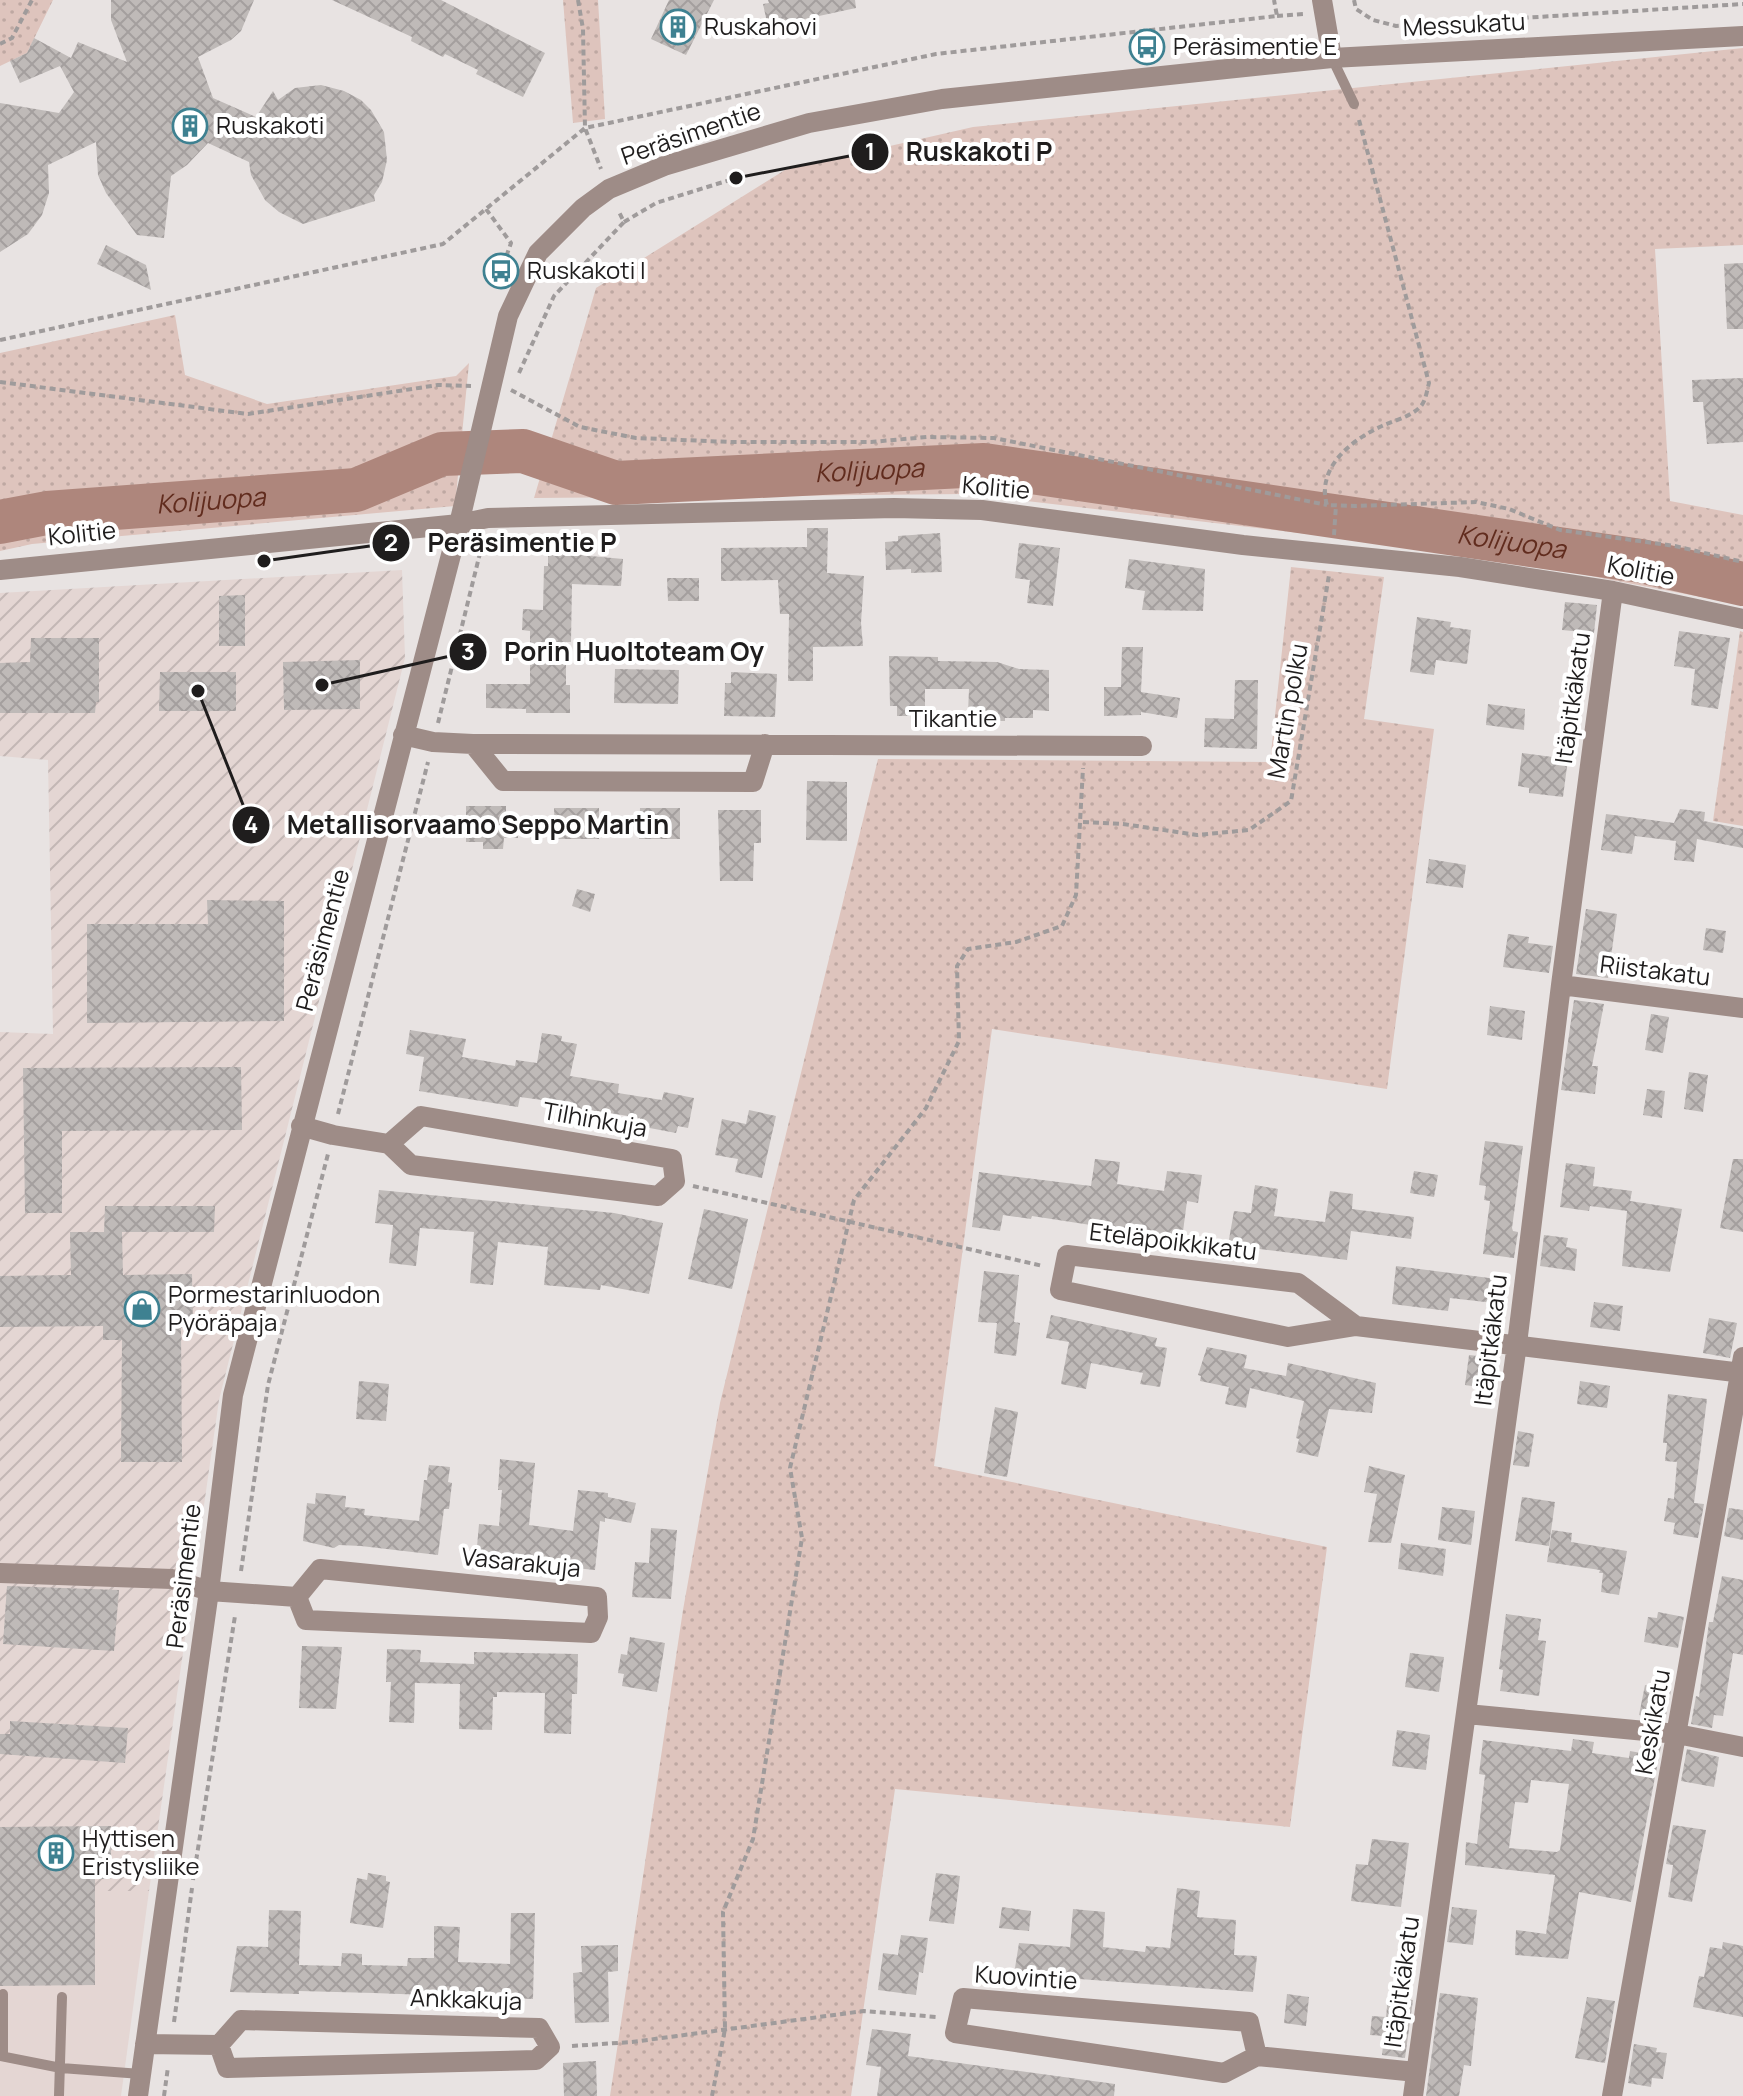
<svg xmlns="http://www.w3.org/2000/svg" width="1743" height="2096" viewBox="0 0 1743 2096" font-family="Manrope,sans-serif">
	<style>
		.built { fill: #e4d6d3 }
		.industrial { fill: url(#industrial-furrows) }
		.park { fill: url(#park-dots) }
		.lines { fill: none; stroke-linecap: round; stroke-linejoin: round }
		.river { stroke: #ae867c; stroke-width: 44 }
		.building { fill: url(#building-cross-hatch); fill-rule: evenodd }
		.path { stroke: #9f9b9b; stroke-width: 4; stroke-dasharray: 6 4; stroke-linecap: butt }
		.service { stroke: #9e8c87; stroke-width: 10 }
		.minor { stroke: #9e8c87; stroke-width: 20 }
		.tertiary { stroke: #9e8c87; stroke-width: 20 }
		.labels { text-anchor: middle; stroke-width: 8; stroke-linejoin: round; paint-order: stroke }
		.street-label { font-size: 24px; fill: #1f1d1d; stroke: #fff }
		.poi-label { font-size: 24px; fill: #1f1d1d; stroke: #fff; text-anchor: start }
		.water-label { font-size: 26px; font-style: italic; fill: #612c1e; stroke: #fff }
		.leader { fill: none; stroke: #1f1d1d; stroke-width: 3 }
		.callout-dot { fill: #1f1d1d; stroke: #fff; stroke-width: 3 }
		.mark-label { font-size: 24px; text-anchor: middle; font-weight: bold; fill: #fff }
		.callout-label { font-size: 26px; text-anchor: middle; font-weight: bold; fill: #1f1d1d; stroke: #fff; stroke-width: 8; stroke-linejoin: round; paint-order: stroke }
	</style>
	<defs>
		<pattern id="industrial-furrows" width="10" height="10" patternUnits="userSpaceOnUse" patternTransform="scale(2)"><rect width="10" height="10" fill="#e4d6d3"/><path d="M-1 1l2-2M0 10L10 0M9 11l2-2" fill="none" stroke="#c3b7b5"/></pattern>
		<pattern id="park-dots" width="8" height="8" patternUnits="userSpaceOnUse" patternTransform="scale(2)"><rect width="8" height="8" fill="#dec4bd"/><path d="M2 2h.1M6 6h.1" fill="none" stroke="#bea8a2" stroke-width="1.8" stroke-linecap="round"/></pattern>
		<pattern id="building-cross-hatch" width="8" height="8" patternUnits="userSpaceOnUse" patternTransform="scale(2)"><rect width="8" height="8" fill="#bfbab8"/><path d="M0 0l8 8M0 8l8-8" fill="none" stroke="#a49f9e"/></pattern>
	</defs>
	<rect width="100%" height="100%" fill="#e8e3e2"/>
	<path class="built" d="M0,1891h149l-28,205h-121z"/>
	<path class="industrial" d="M402,570l3,88 -186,742 -70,491h-149v-859l53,2 -5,-274 -48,-4v-163z"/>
	<path class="park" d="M0,0h53l-26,53 -27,13z
		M563,0h35l7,119 -32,4z
		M1743,48v197l-88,4 15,252 73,14v90l-273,-52 -503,-59 -433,4 62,-210 189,-118 188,-43z
		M175,315l10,60 82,29 189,-28 13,-13 -14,143 -423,38 -32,7v-198z
		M1291,567l93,10 -20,142 70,10 -47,360 -395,-60 -58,437 393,81 -37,280 -395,-38 -44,307h-241l73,-486 37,-207 158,-644 392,3z
		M1740,631l3,1v194l-30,-5z"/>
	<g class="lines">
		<path class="river" id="s1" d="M0,522l47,-9 309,-23 86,-36 81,-3 93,32 368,-18 657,96 102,23"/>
	</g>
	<path class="building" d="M111,0h143l-13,31 -10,9 -33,17 15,41 43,19 17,-26 5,9 17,-12 26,-3 23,6 17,9 10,10 13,22 3,28 -5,22 -8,13 1,6 -72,23 -24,-12 -14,-12 -14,-25 -2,-13 -41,-19 -21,22 -16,11 -7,62 -27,-3 -31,-42 -8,-18 -2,-33 -48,23 1,28 -7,22 -14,19 -28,18v-149l59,10 15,-21 -14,-26 -40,17 -10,-22 17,-8 7,-15 37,20 7,-16 49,20 -16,-42z
		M332,0h109l104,53 -22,44 -47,-23 2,-4 -33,-16 -2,3 -32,-16 1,-4z
		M669,0h45l-28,55 -35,-16z
		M768,0h87l1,8 -88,19 -5,-23 6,-1z
		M106,245l40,20 5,25 -54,-26z
		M1743,263v66h-16l-3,-65z
		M1743,378v64l-36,2 -4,-42h-10l-1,-22z
		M807,528h21l-1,45 37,3 -3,47 2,23 -50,1v34h-25l1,-67h-9l-2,-34 -57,1v-33l86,-1z
		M940,533l2,39 -31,1v-4l-25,1 -1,-28 13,-1v-5z
		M1019,543l41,5 -7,58 -26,-3 3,-23 -15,-2z
		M548,552l75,7 -2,27 -49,-2 -1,58h-5v43h4v28h-44v-4l-40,-1v-24h44v-53l-8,-1 1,-21 20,1 1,-44h4z
		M1129,559l76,10 -2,42 -61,-1 3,-19 -20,-3z
		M667,578h32v23h-31z
		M245,595v51h-26v-50z
		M1565,602l32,3 -3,28 -32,-3z
		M1417,617l34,5 -1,5 21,3 -4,34 -31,-4 -2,15 -24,-3z
		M1679,631l51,7 -12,71 -27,-4 4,-36 -21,-3z
		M31,638h68v64h-3l-1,11h-95v-50l30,-1z
		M1122,647h21l-2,45 39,6 -3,20 -36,-6v3l-37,1v-29h17z
		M889,656l49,1v4l59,1 22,7 30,1v41l-16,-1v8h-28v3h-25v-7l-12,-1 1,-24h-44v27h-28v-10h-7z
		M360,660v49l-76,1 -1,-48z
		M615,669l64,1 -1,34 -64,-1z
		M160,672h76v39h-77z
		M731,672l46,2 -2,43 -51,-1 1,-33h6z
		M1235,680h23l-1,69 -53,-2 1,-29 29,1z
		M1488,704l37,5 -1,21 -38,-5z
		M1522,753l46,6 -5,38 -34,-4v-5l-11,-2z
		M807,781l40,1v59l-41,-1z
		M466,806h40v8h12v24h-14l-1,11h-20v-7h-17z
		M554,808h45v31h-44z
		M640,808h40v31h-41z
		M1680,809l25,3 -1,9 39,8v19l-46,-9 -3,23 -20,-2 2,-19 -41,-5 -3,18 -31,-4 5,-36 68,9z
		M718,810h43v33h-7l-1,38h-33z
		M1429,859l37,6 -3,23 -37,-5z
		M577,889l18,5 -5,18 -18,-6z
		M207,900l77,1v120l-197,2v-99h121z
		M1586,909l31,5 -9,64 -32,-4z
		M1706,928l20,3 -3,22 -20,-3z
		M1508,934l21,3 -1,6 25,3 -4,27 -46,-6z
		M1574,1000l30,4 -12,62h6l-3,28 -34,-4z
		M1490,1006l35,5 -3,29 -35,-5z
		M1651,1014l18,3 -6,36 -18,-3z
		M410,1030l56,9 -4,18 53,9 1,-6 21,3 5,-30 20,3 -1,5 16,3 -7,32 49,8 -1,9 44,7 2,-8 30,6 -6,30 -10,-2 -2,7 -37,-7 1,-8 -42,-7 -2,10 -34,-7 2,-11 -44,-6 -2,10 -99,-16 5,-34 -18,-3z
		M241,1067l1,63 -180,1v82h-37l-2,-145z
		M1689,1072l19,3 -5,37 -19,-3z
		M1647,1089l18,2 -3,27 -19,-3z
		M749,1110l27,6 -14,62 -27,-6 3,-13 -23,-4 7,-36 24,5z
		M1485,1141l38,5 -11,82 1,3 5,1 -4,26 -31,-4 7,-53 -6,-1 2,-14 -7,-1z
		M1095,1159l25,3 -3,22 47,7 3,-20 35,4 -4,28 -11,-2 -5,38 -150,-23 -1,3 -28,-4 -3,16 -28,-4 7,-55 112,14z
		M1733,1159h10v73l-23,-4z
		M1566,1163l29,4 -2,19 39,5 -2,10 52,8 -12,63 -48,-6 5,-55 -37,-5 -1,5 -29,-4z
		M1414,1171l24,4 -4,22 -24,-4z
		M1255,1185l23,4 -4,27 51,6 5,-31 23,3 -1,15 62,8 -3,22 -60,-8 -4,29 -119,-15 6,-34 17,2z
		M379,1190l235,23 49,10 -14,71 -48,-9 -1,5 -56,-5 4,-38 -50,-5 -5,43 -23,-2 4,-51 -54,-4 -4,38 -27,-3 4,-38 -18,-2z
		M105,1206h110l-1,26h-92l1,43 69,-1 1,54h-12l1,134h-61l1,-122h-19v-14l-103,1v-51l71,-1 -1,-43h34z
		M704,1209l44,10 -16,70 -44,-10z
		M1544,1235l24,3 -2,9 11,2 -2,22 -35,-5z
		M1396,1266l101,13 -3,24 -44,-5 -2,13 -56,-7z
		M984,1271l35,4 -5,47 6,1 -4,33 -22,-3 3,-30 -19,-1z
		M1594,1302l29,4 -3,25 -30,-4z
		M1051,1315l106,23 -2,8 12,2 -7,39 -20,-3 3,-11 -52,-10 -5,26 -25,-5 8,-42 -23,-4z
		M1709,1318l28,5 -7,35 -27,-5z
		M1207,1347l40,8 -3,13 42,8 2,-13 88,20 -4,30 -43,-4 -11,48 -22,-5 3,-13 -3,-1 8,-37 -54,-13 -4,20 -21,-4 4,-17 -29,-6 1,-5 -3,-1z
		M1469,1355l27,3 -4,31 -27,-4z
		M359,1381l30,3 -3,37 -30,-2z
		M1580,1381l30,5 -3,22 -30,-4z
		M1668,1394l39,5 -13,104 10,1 -6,34 -25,-4 2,-11 -11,-2 4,-23 6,1 3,-37 -12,-1 2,-18h-4z
		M995,1407l23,5 -11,65 -23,-4z
		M1518,1431l16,3 -5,33 -16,-2z
		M500,1459l35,4 -6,62 44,6 5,-41 30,3v4l28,6 -5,20 -26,-5v4l-5,-1 -5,49 -119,-12 3,-34 20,2 3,-36h-4z
		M429,1465l21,2 -2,15 4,1 -3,26h-5l-6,46 -77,-9 -22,-1 -5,3 -31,-7 4,-38 8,1 1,-11 30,3 -1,11 20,2 -1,6 55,6 5,-41h3z
		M1369,1466l36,9 -14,68 -23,-1 9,-48 -13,-2z
		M1522,1497l33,5 -6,44 -34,-5z
		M1442,1507l33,4 -4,34 -33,-5z
		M1729,1508l14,2v30l-19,-4z
		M651,1528l26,2 -6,69 -39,-2 3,-35 14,1z
		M1552,1530l20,3 -1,9 56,9 -8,44 -18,-3 2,-19h-4l1,-3 -53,-8z
		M1401,1543l45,6 -3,27 -45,-7z
		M1722,1576l21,4v75l-10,-2 -10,63 -9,-1 -2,13 -21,-4 5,-28 3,1 10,-75h4z
		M7,1586l112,4 -5,61 -111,-7z
		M1658,1612l26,5 -6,31 -34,-6 4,-25 9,1z
		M1506,1614l35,5 -3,21 8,1 -7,55 -39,-5 3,-21 -4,-1z
		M630,1637l35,6 -8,49 -35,-6 2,-12 -6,-1 3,-19 6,1z
		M302,1646l40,1 -6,62 -37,-1z
		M387,1649l34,1 -1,12 54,2v-12l104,2 -1,40h-5l-1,40 -27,-1 1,-40 -48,-1v5h-4l-1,33 -33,-1 1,-45 -45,-1 -1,40 -25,-1 2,-40h-5z
		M1410,1653l34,4 -5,35 -34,-5z
		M1645,1685l26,6 -6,29 -26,-5z
		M10,1721l118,7 -3,35 -125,-9v-20h10z
		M1397,1730l33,5 -4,35 -34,-4z
		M1573,1739l21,3 -2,11 37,5 1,-7 11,2 2,-9 18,2 -30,156 -52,-10 -11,67 -53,-4 1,-25 30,4 9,-59 -90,-10 1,-23 11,2 8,-69 -6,-1 4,-34 88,11zM1531,1780l38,4 -9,66 -3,2 -48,-4 6,-46 13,1z
		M1687,1749l32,8 -5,30 -33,-6z
		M1673,1825l33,5 -14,72 -24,-5 5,-32 -7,-1z
		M111,1826v53h-16v106l-95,1v-159z
		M1372,1839l37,4 -8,64 -50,-6 5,-37 12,1z
		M368,1873l18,3v5l4,1 -7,46 -33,-5 7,-45 10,2z
		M936,1873l24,3 -6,48 -25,-3z
		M1177,1888l23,3 -3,26 39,3 -2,35 23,1 -4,36 -239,-18 5,-31 51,4 3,-38 32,3 -2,35 42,5 1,-6 24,2z
		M1002,1907l29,4 -2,20 -30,-3z
		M1452,1907l25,3 -4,35 -26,-3z
		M269,1910l32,1 -2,54 42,1 1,-13 20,1v11l45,1 1,-8h26v-32l26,1 -2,35 52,2 1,-51h24l-2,86 -159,-6 -75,-2v3l-69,-2 7,-46 31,1z
		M901,1935l27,3 -5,35 -4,-1 -3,23 -38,-5 5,-37 15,2z
		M1723,1942l20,4v71l-50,-10 6,-31 5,1 6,-30 12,2z
		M618,1945v26l-10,1 1,50 -34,1 -2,-50 9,-1 -1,-26z
		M1440,1993l38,5 -7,68 -7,-1 -5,31h-33z
		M1287,1994l22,3 -3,29 -22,-3z
		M1388,1997l25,3 -8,58 -23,-3 2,-19 -14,-1 2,-19 14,1z
		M1587,1997l28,4 -10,62 -30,-5z
		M872,2029l39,5 -3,22 207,28 -1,12h-237l4,-29 -15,-2z
		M1634,2044l23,4 -1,4 11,1 -4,26 -11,-1 -1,9 -23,-4z
		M596,2061l1,35h-33l-1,-33z"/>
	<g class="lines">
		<path class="path" d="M578,0l5,29 2,99 16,41
			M1354,0l2,9 17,11 23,6 347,-22
			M1277,16l26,-2
			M0,44l12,-6 20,-38
			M1359,120l70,263c-2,7 -3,17 -8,23 -10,11 -26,14 -39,20 -31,14 -66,42 -55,79l28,1 121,-4 33,7 51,21 115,16 68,16
			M486,209l25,34 -10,28
			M624,222l32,-19 80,-25
			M0,340l443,-96 142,-116 351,-74 341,-38 -3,-16
			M519,373l35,-77 70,-74 -6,-12
			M0,382l248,32 190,-29 33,1
			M511,390l69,37 56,11 95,4h140l56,-5 67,1 333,67
			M1334,535l2,-30
			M438,723l45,-182
			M1083,822l40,2 74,11 52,-5 42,-29 38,-226
			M338,1114l90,-352
			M693,1186l350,80
			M241,1571l27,-186 60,-231
			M193,1880l42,-264
			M174,2022l18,-134
			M572,2046l60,-4 232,-31 73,6
			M164,2096l4,-29
			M712,2096l13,-67 -2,-117 30,-73 49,-301 -12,-70 64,-268 72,-92 33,-67 -2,-75 11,-17 48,-7 46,-16 14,-31 7,-127"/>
		<path class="service" d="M1332,58l22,46
			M0,2056l61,12 80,6
			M3,2056v-62
			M59,2096l3,-99"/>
		<path class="minor" d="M0,570l459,-46 29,-6 406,-10 88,2 261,35 217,22 153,24 130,28
			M403,735l30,7 40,2 669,2
			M473,744l30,37 250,1 12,-38
			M1561,985l182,23
			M301,1126l32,9 56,9 22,21 247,31 17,-15 -3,-22 -251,-43 -32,28
			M1356,1326l-58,-43 -231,-28 -7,35 228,47 68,-11 387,47
			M320,1569l277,28 1,20 -7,16 -285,-13 -9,-23z
			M0,1573l172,6 37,12 88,6
			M1467,1714l210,20 66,13
			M145,2044l74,1 8,23 309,-8 14,-13 -11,-19 -298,-8 -22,25
			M1257,2056l-8,-34 -286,-24 -8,35 269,40 33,-17 159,16
			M138,2096l71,-505 24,-196 226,-871 49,-208 30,-63 45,-45 26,-19 55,-23 145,-43 133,-24 390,-41 411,-22
			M1413,2096l104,-752 44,-359 52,-394
			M1612,2096l131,-739"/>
		<path class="tertiary" d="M1322,0l10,58"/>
	</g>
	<defs>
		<g id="building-ring" transform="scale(1.8)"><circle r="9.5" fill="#fff" stroke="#3e8191" stroke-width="1.5"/><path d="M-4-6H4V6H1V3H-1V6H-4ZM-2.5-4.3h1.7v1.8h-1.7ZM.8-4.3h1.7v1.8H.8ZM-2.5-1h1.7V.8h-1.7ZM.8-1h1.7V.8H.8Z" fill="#3e8191"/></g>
		<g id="bus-ring" transform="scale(1.8)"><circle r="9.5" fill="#fff" stroke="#3e8191" stroke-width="1.5"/><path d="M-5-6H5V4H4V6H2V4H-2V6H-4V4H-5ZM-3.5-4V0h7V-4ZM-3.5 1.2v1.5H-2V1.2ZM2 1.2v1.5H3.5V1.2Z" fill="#3e8191"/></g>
		<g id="shop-ring" transform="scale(1.8)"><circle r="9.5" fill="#fff" stroke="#3e8191" stroke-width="1.5"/><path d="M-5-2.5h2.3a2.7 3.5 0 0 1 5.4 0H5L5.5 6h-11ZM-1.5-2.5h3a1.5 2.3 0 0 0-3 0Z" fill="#3e8191"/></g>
	</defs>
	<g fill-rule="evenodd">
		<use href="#building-ring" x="678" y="27"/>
		<use href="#bus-ring" x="1147" y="47"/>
		<use href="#building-ring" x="190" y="126"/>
		<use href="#bus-ring" x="501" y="271"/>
		<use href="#shop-ring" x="142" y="1309"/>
		<use href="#building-ring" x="56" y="1853"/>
	</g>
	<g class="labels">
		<g class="street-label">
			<text transform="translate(1464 25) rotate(-3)" y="8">Messukatu</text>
			<text transform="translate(691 134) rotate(-19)" y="8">Peräsimentie</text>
			<text transform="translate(996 488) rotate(5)" y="8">Kolitie</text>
			<text transform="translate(82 534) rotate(-6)" y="8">Kolitie</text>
			<text transform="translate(1641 571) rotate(11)" y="8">Kolitie</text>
			<text transform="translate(1573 698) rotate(-82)" y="8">Itäpitkäkatu</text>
			<text transform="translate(1288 711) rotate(-80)" y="8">Martin polku</text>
			<text x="953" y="727">Tikantie</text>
			<text transform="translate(323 940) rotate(-75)" y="8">Peräsimentie</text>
			<text transform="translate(1655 971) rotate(7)" y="8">Riistakatu</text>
			<text transform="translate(595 1120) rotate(10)" y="8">Tilhinkuja</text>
			<text transform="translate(1173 1242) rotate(7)" y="8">Eteläpoikkikatu</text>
			<text transform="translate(1491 1340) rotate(-83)" y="8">Itäpitkäkatu</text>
			<text transform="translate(521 1563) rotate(6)" y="8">Vasarakuja</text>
			<text transform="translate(184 1576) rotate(-83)" y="8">Peräsimentie</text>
			<text transform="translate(1653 1722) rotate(-80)" y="8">Keskikatu</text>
			<text transform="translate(1026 1978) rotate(4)" y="8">Kuovintie</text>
			<text transform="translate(1402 1982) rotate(-82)" y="8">Itäpitkäkatu</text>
			<text transform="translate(466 2000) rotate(2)" y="8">Ankkakuja</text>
		</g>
		<g class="poi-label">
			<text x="704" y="35">Ruskahovi</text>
			<text x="1173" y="55">Peräsimentie E</text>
			<text x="216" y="134">Ruskakoti</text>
			<text x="527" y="279">Ruskakoti I</text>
			<text x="168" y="1303">Pormestarinluodon<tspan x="168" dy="28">Pyöräpaja</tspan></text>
			<text x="82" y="1847">Hyttisen<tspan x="82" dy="28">Eristysliike</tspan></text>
		</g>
		<g class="water-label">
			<text dy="9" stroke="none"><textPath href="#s1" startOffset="884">Kolijuopa</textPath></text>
			<text dy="9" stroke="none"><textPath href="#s1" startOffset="212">Kolijuopa</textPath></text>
			<text dy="9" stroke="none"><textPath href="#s1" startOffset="1532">Kolijuopa</textPath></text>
		</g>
	</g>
	<path class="leader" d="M736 178L870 152M264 561L391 543M322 685L468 652M198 691L251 825"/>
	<g class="callout-dot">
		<circle cx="736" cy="178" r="8"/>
		<circle cx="264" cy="561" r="8"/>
		<circle cx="322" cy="685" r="8"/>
		<circle cx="198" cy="691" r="8"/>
		<circle cx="870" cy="152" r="20"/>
		<circle cx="391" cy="543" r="20"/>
		<circle cx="468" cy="652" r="20"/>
		<circle cx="251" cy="825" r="20"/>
	</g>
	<g class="mark-label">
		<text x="870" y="160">1</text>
		<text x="391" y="551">2</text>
		<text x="468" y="660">3</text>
		<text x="251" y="833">4</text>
	</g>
	<g class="callout-label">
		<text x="979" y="161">Ruskakoti P</text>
		<text x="522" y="552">Peräsimentie P</text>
		<text x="634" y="661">Porin Huoltoteam Oy</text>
		<text x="478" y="834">Metallisorvaamo Seppo Martin</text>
	</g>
</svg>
